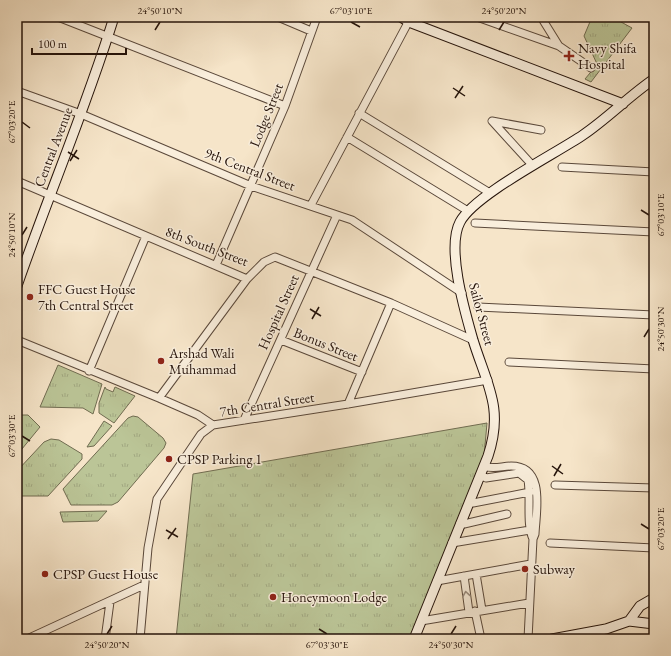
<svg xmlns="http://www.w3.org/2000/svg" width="671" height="656" viewBox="0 0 671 656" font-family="'EB Garamond',serif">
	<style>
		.grass { fill: url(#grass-tufts); stroke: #706c51 }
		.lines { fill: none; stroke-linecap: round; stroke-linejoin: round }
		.street-casing { stroke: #5a483a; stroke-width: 9 }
		.secondary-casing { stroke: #26140b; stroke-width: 11 }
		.street { stroke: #f9eedc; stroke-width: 7 }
		.secondary { stroke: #f9eedc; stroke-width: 9 }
		.oneway { stroke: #9a8c7e }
		.ticks { fill: none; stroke: #26140b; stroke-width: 1.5 }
		.poi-dot { fill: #8f2418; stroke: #f9eedc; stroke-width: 1.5 }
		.labels { text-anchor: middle; stroke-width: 3; stroke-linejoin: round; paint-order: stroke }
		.poi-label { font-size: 14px; fill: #26140b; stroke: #f9eedc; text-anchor: start }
		.street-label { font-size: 14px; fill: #26140b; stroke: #f9eedc }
		.neatline { fill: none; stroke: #26140b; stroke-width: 1.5 }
		.ticks-label { font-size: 10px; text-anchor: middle; fill: #26140b }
	</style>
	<defs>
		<pattern id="grass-tufts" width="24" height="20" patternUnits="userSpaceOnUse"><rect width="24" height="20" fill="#bbc597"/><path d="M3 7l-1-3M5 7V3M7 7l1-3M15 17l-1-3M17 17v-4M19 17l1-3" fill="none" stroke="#a1a881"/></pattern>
	</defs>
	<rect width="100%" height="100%" fill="#f6e5c9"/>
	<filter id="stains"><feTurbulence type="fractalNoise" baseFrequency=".005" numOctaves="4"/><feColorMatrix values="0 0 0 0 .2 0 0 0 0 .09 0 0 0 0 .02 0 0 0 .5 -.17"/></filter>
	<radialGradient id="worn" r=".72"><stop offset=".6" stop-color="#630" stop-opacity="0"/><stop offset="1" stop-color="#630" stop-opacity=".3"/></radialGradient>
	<path class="grass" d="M592,17h20l20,11 -41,54 -6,-3 10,-12 3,-1 -14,-30z
		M58,365l44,19 -9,30 -10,-6 -43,-1z
		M105,387l1,2 7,3 2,-5 20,9 -21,27 -15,-10v-10z
		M17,415h11l12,12 -23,28z
		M133,416l5,1 25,21 3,5 -2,5 -46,54 -6,3h-41l-8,-16 65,-71z
		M104,421l8,5 -18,20 -7,1z
		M487,423l-3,34 -74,182h-234l17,-165z
		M51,439l8,1 23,14v5l-34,37h-28l-3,-2v-23l27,-29z
		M107,511l-9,10 -35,1 -3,-10z"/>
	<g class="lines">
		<g class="street-casing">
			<path id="street" d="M58,17l227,89
				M278,17l33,14
				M477,17l82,29
				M541,17l18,29 32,22
				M17,91l64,23 170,72 101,34 110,73
				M359,113l131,80
				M347,137l121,74
				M533,166l-41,-45 49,9
				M562,167l92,5
				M17,181l230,98 17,-17 11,-5 116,46 82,37
				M311,205l100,-188
				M475,223l179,9
				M216,265l69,-159 32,-89
				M478,307l176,8
				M17,340l142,58 39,17 15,10 135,-21 140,-24
				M281,340l81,32
				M509,362l145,7
				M89,371l57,-135
				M159,398l88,-119
				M348,404l43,-101
				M244,420l93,-205
				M484,466c9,4 18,0 27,0 35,0 25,45 24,68l-2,5
				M480,475l6,3 33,-5 9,7c3,18 -2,44 5,59l-5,100
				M555,485l99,3
				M469,502l4,1 57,-11
				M460,523l4,1 43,-10
				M452,543l78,-13
				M550,543l104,5
				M476,574l6,36
				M464,576l5,36
				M437,581l94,-17
				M475,611l6,28
				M421,621l108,-18
				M27,639l117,-54
				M105,639l5,-37
				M140,639l8,-91 9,-49 44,-65 12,-9"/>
		</g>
		<g class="secondary-casing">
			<path id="secondary" d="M401,17l8,5 214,82
				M17,286c31,-90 69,-178 97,-269
				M629,621l11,-15 14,-8
				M414,639l74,-183c16,-48 -1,-71 -15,-116 -8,-28 -27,-92 -13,-118 14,-27 95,-68 123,-87 25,-17 46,-39 71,-56
				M552,639l54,-10 23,-8 25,3"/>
		</g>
		<use href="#street" class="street"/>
		<use href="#secondary" class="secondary"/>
	</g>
	<defs><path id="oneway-chevron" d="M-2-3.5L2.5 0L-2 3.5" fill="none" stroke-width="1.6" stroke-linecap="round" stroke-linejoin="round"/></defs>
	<use class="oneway" href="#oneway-chevron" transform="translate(466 594) rotate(-99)"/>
	<path class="ticks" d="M351,22l9,5M155,30l5,-8M499,30l5,-8M453,88l12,8M455,98l8,-12M22,122l8,6M68,152l11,7M70,161l7,-11M641,210l8,5M22,235l5,-8M310,309l11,7M312,319l7,-12M644,337l5,-8M22,436l8,5M552,466l11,8M554,476l7,-12M641,524l8,5M166,530l12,7M168,539l8,-11M319,629l8,5M107,634l5,-8M451,634l5,-8"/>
	<g class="poi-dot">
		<path d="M567 50h4v4h4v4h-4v4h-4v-4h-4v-4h4z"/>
		<circle cx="30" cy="297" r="4"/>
		<circle cx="161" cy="361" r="4"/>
		<circle cx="169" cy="459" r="4"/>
		<circle cx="525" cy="569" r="4"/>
		<circle cx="45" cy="574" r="4"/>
		<circle cx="273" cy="597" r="4"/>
	</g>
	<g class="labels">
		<g class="poi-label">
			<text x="578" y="53">Navy Shifa<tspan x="578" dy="16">Hospital</tspan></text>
			<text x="38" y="294">FFC Guest House<tspan x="38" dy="16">7th Central Street</tspan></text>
			<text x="169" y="358">Arshad Wali<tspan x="169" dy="16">Muhammad</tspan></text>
			<text x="177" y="464">CPSP Parking 1</text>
			<text x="533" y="574">Subway</text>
			<text x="53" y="579">CPSP Guest House</text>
			<text x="281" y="602">Honeymoon Lodge</text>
		</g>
		<g class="street-label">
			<text transform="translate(266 115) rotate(-68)" y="5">Lodge Street</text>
			<text transform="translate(53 147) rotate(-69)" y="5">Central Avenue</text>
			<text transform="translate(250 169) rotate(21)" y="5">9th Central Street</text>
			<text transform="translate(207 246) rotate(21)" y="5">8th South Street</text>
			<text transform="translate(278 312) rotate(-66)" y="5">Hospital Street</text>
			<text transform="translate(482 314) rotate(75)" y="5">Sailor Street</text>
			<text transform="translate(326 344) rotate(22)" y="5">Bonus Street</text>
			<text transform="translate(267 404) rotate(-9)" y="5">7th Central Street</text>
		</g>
	</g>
	<rect width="671" height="656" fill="none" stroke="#f6e5c9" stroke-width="44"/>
	<path d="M32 48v6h94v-6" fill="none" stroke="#26140b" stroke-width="2"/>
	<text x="38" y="48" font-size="12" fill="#26140b" stroke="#f9eedc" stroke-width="3" paint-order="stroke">100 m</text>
	<rect x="22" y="22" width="627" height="612" class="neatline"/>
	<g class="ticks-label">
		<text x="160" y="14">24°50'10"N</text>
		<text x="351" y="14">67°03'10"E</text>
		<text x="504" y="14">24°50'20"N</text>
		<text transform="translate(11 122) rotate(-90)" y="4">67°03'20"E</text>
		<text transform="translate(660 215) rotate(-90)" y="4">67°03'10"E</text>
		<text transform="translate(11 235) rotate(-90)" y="4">24°50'10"N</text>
		<text transform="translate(660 329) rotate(-90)" y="4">24°50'30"N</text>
		<text transform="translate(11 436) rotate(-90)" y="4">67°03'30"E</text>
		<text transform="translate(660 529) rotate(-90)" y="4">67°03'20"E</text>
		<text x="107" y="648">24°50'20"N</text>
		<text x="327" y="648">67°03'30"E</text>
		<text x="451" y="648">24°50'30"N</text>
	</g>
	<rect width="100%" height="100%" filter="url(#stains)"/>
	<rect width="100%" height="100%" fill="url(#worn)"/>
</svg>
